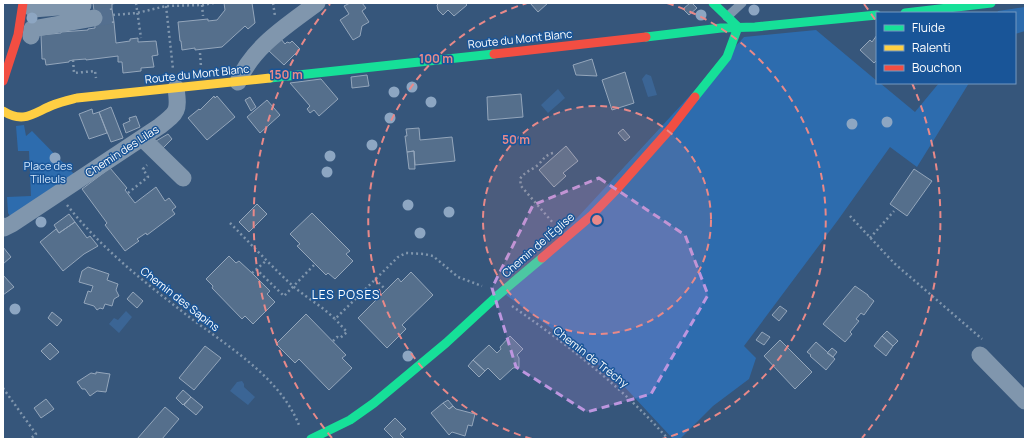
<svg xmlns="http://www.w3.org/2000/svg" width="1028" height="442" viewBox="0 0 1028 442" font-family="Manrope,sans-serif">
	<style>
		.green { fill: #2d6cae }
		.water { fill: #3b6595 }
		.building { fill: #556f8c; stroke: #94a6bb }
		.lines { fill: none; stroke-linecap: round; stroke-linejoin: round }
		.street-tunnel { stroke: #546f8f; stroke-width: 17; stroke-dasharray: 17 8; stroke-linecap: butt }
		.path { stroke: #8096ad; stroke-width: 2.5; stroke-dasharray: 2 3; stroke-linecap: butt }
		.lane { stroke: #8096ad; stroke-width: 9 }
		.street { stroke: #8096ad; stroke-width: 17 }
		.fast { stroke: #16e098; stroke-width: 9 }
		.slow { stroke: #ffcf43; stroke-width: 9 }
		.jam { stroke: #f24e42; stroke-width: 9 }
		.tree { fill: #8da6c2 }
		.marked { fill: #bd96df; fill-opacity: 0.2; stroke: #bd96df; stroke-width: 3; stroke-dasharray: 8 5; stroke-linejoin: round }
		.ring { fill: none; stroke: #e88989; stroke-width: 2; stroke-dasharray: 7 5 }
		.labels { text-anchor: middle; stroke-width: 3; stroke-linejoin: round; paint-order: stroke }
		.street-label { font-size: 11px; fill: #fff; stroke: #195598 }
		.park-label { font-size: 11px; fill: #d4e8fc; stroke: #195598 }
		.neighbourhood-label { font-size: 12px; letter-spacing: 1px; fill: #fff; stroke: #195598 }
		.centre { fill: #e88989; stroke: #195598; stroke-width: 2 }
		.ring-label { font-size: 12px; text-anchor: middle; font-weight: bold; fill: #e88989; stroke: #195598; stroke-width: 3; stroke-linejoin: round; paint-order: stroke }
	</style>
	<rect width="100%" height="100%" fill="#36567b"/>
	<path class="green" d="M1025,7v24l-10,3v-21h-18l1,-2z
		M816,30l61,51v2h3l35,29 24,-29h30l-52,84 -27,-20 -52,73 -94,126 12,12 -7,21 -36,27 -33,33h-7l-52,-56 -55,-44 -60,-44 238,-258z
		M24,125l2,11 6,-5 43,44 -65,41 -2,-3 -1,-16 24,-1 -2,-45h-11l-2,-25z"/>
	<path class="water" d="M646,74l5,2 6,19 -9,2 -6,-18z
		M558,89l7,9 -17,15 -7,-8z
		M126,311l6,6 -13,16 -10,-9 5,-6 4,2z
		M242,381l2,3v3l11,10 -7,8 -18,-14 7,-9z"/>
	<path class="building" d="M93,3h25l-6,1v5l-18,2z
		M224,3h28l3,20 -7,6 -3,-3 -23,21 -27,3v-2l-13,2 -1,-9h-1l-2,-19 30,-3v2l9,-1 8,-10z
		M350,3h12l4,5 -4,3 7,11 -7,4 -2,10 -7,4 -13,-20 9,-6 -5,-8z
		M439,3h26l2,2 -13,11 -6,-6 -5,5 -5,-5 -1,-5z
		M530,3h18l-10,9z
		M690,3h2l5,5 -8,7 -6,-6z
		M112,9l2,13 -19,2 -1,-13z
		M114,22l2,21 14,-2v-2l8,-1v4l18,-1 2,14 -6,1 2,11 -13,1v3l-18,2 -1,-11h-4v-6l-32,4v-1l-13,1 -4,1v1l-23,3 -1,-6h-3l-1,-24 20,-2v-1l27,-2v-1l7,-1v-4z
		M877,35v25l-3,3 -14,-13 10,-10 2,2z
		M281,39l4,5 2,-2 3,1 2,-2 8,8 -16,16 -15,-14z
		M592,59l5,17 -21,-1 -3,-10z
		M625,72l9,31 -22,7 -10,-30z
		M367,75l2,11 -17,2 -1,-11z
		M321,79l17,20 -19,17 -5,-6 -4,3 -3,-4 3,-3 -20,-23z
		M521,94l2,23 -35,3 -1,-23z
		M214,96l1,2 2,-2 18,21 -28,23 -19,-22 11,-9 1,1z
		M250,97l6,10 -5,4 -6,-11z
		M267,100l13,15 -20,18 -13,-16z
		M111,107l12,31 -12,4 -12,-30z
		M92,109l1,5 6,-2 8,21 -18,6 -10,-25z
		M136,116l4,11 -14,6 -3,-9 7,-3 -1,-3z
		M419,128l1,12 32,-3 3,24 -40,4 -1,-14 -7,1 -2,-16h2l-1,-7z
		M623,129l7,8 -5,4 -7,-8z
		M168,134l4,5 -10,10 -6,-8z
		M566,146l12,15 -15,12 3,3 -12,11 -15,-17z
		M414,151l1,18h-6l-2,-17z
		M110,168l17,20 -2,2 10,13 21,-16 9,14 4,-3 7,9 -4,3 3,4 -28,21 -1,-2 -9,6 2,2 -14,10 -20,-26 2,-2 -25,-34z
		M914,169l18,12 -25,35 -17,-12z
		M257,204l10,10 -18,18 -10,-10z
		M312,213l38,38 -4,3 7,7 -18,18 -7,-6 -2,2 -29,-29 3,-2 -10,-10z
		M69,214l6,8 -16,11 -5,-8z
		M75,222l12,16 3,-2 8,10 -14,8 -21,17 -23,-29 16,-13 3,4z
		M3,247l8,10 -8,7z
		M229,256l7,7 3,-2 13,12 18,18 -3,3 8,8 -22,22 -8,-8 -3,3 -30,-31 1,-2 -7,-7z
		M88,267l21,7 -2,6 11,4 -2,6 3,6 -5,3 -2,7 -7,-2 -2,5 -3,-1 -3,2 -3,-4 -10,-3 4,-12 3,1 2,-6 -14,-4 3,-11z
		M411,272l22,23 -31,30 4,4 -19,19 -29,-30 40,-40 3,4z
		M3,275l11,12 -11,8z
		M855,286l13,9v1l6,5 -10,14 -3,-2 -5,6 3,2 -9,11 2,2 -7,8 -22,-18z
		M133,292l10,9 -6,7 -10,-9z
		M780,306l7,5 -8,10 -7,-6z
		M52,312l10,8 -5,6 -9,-8z
		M306,314l40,41 -4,3 10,10 -23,22 -30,-31 -4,4 -19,-19z
		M887,331l11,10 -5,5 -11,-10z
		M762,332l8,5 -6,8 -8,-5z
		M510,336l13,13 -6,6 2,3v9l-6,1 -13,12 -12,-12 -3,3 -12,-11 16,-15 8,8 4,-4 -1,-2z
		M882,336l11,10 -7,10 -12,-10z
		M780,340l32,32 -17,17 -31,-33z
		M816,342l19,17 -9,11 -16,-14 1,-1 -4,-3z
		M50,343l9,9 -9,8 -9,-9z
		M205,346l16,12 -27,32 -15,-12z
		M832,348l5,4 -4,5 -6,-4z
		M473,360l12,11 -6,6 -11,-11z
		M96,372l14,2 -4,18 -9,-1 -7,5 -5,-7h-3l-5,-7 14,-9 5,1z
		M183,390l8,7 -8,8 -7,-7z
		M191,397l12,10 -7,8 -12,-10z
		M46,399l8,10 -13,9 -7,-10z
		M448,400l5,6 -4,3 -6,-6z
		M443,403l6,6 4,-3 3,3 19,5 -3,12 -4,-1 -3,11 -13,-4 -3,3 -18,-22z
		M165,407l14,12 -17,20h-25z
		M395,418l11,11 -6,5 5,5h-13l1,-1 -9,-9z"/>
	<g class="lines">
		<path class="street-tunnel" d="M94,18l19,-3"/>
		<path class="path" d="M136,3l5,35
			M273,3l2,13
			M202,5l1,11
			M166,6l7,63
			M113,15l24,-2 29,-7 36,-1 12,-2
			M200,53l1,14
			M73,60l1,13 21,-2 1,7
			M553,153c-8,2 -10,7 -15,12 -6,5 -14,7 -18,14l1,7 33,38
			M128,193l20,-16 -5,-8 4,-4
			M67,205c34,43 77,77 121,111 39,30 92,61 111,109
			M850,216l44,47 88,76
			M230,223c21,21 42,44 64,64 13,11 29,20 41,32l63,-62 8,-4 18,1 9,2 25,21 24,9
			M870,238l24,-27
			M256,269l28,27 31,-32
			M252,273l15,-13
			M375,279l11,11
			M512,306c56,39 111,82 156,133
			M333,341l4,-4 3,1 7,-6 -12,-13
			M3,388l33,46 -6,5"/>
		<path class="lane" d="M727,17l15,-14"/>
		<path class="street" d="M33,9l50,-4
			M31,36l1,-7 62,-11
			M238,82c14,-35 50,-57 79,-79
			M142,138l41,40
			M3,226l1,2 8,-4 148,-98c18,-14 19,-15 16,-38
			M980,355l45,46"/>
		<path class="fast" d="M905,13l86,-10
			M646,37l75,-9 34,-1 122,-12
			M270,78l224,-24
			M695,97l32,-40 11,-30 -25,-24
			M311,439l39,-19 24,-17 72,-60 51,-47 45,-38"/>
		<path class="slow" d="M3,111c21,13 30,2 50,-6 7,-3 16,-5 24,-7l193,-20"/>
		<path class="jam" d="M494,54l152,-17
			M3,81l15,-46 5,-32
			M542,258l49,-42 26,-27 54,-61 24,-31"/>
	</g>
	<g class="tree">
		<circle cx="754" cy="10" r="5.5"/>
		<circle cx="701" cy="15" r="5.5"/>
		<circle cx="32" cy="18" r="5.5"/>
		<circle cx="412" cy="87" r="5.5"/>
		<circle cx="394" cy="92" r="5.5"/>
		<circle cx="431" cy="102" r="5.5"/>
		<circle cx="390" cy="118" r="5.5"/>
		<circle cx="887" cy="122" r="5.5"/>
		<circle cx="852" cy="124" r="5.5"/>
		<circle cx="372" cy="145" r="5.5"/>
		<circle cx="330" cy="156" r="5.5"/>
		<circle cx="55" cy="158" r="5.5"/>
		<circle cx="327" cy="172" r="5.5"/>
		<circle cx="408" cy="205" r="5.5"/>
		<circle cx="449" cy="212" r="5.5"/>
		<circle cx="41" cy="222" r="5.5"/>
		<circle cx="420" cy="233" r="5.5"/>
		<circle cx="15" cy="309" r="5.5"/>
		<circle cx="408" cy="356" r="5.5"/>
	</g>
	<path class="marked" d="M599,178l86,57 23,60 -57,99 -64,18 -71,-45 -24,-79 41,-83z"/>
	<circle cx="597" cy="220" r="114" fill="#e88989" fill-opacity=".12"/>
	<g class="ring">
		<circle cx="597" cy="220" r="114"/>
		<path d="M532 439A228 228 0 0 1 527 3M667 3A228 228 0 0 1 662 439"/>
		<path d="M332 438A343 343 0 0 1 330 4M864 4A343 343 0 0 1 876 21M912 83A343 343 0 0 1 862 438"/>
	</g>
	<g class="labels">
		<g class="street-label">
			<text transform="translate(520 39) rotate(-6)" y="4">Route du Mont Blanc</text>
			<text transform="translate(197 74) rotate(-6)" y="4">Route du Mont Blanc</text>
			<text transform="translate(122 151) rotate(-33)" y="4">Chemin des Lilas</text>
			<text transform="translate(538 245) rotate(-41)" y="4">Chemin de l'Église</text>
			<text transform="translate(180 299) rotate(38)" y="4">Chemin des Sapins</text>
			<text transform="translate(591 357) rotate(38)" y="4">Chemin de Tréchy</text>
		</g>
		<g class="park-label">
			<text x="48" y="170">Place des<tspan x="48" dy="13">Tilleuls</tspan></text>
		</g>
		<g class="neighbourhood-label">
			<text x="346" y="299">LES POSES</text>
		</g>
	</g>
	<circle cx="597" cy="220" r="6" class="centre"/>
	<g class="ring-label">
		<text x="436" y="63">100 m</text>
		<text x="286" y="79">150 m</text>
		<text x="516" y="144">50 m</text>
	</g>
	<rect width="1028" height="442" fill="none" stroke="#ffffff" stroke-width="8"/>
	<rect x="876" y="12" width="140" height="72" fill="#195598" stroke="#7599c1"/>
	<rect x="884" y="25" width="20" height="6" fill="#16e098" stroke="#7599c1"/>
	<text x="912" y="32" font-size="12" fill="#ffffff">Fluide</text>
	<rect x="884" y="45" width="20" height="6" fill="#ffcf43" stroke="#7599c1"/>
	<text x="912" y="52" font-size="12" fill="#ffffff">Ralenti</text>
	<rect x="884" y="65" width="20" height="6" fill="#f24e42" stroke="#7599c1"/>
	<text x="912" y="72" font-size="12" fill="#ffffff">Bouchon</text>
</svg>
